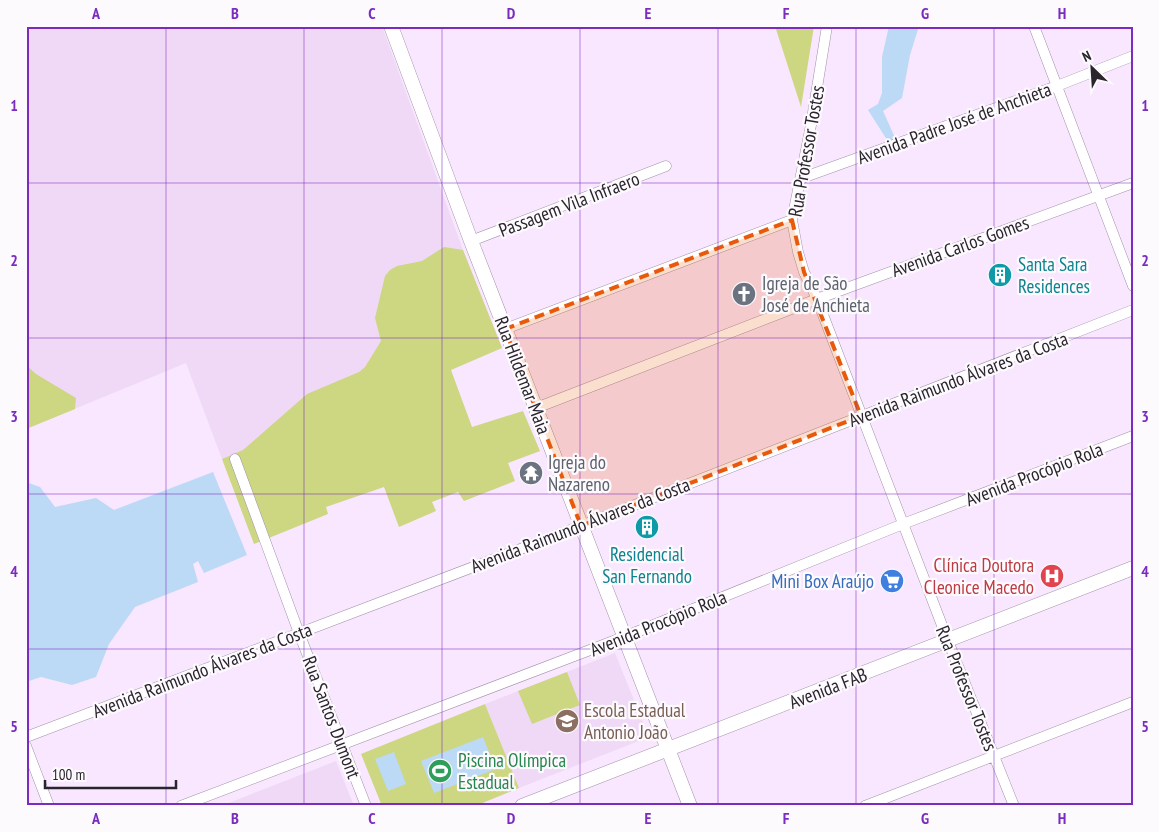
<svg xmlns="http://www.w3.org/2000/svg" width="1159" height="832" viewBox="0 0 1159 832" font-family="'PT Sans Narrow',sans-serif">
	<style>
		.built { fill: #f0d9f6 }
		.green { fill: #cdd680 }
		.water { fill: #bcd9f5 }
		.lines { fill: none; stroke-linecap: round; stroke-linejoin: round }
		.street-casing { stroke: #a393a8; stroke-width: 11 }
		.secondary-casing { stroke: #a393a8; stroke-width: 15 }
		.street { stroke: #fff; stroke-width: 10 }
		.secondary { stroke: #fff; stroke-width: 14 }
		.marked { fill: #e8590c; fill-opacity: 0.2; stroke: #e8590c; stroke-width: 4; stroke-dasharray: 10 6; stroke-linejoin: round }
		.grid { fill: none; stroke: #7b2cbf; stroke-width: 1; stroke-opacity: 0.55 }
		.labels { text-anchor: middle; stroke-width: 4.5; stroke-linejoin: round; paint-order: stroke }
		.street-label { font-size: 19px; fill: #2a242c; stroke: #fdfafe }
		.culture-label { font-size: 19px; fill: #0d838f; stroke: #fdfafe; text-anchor: start }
		.worship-label { font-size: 19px; fill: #5b616d; stroke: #fdfafe; text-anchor: start }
		.health-label { font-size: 19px; fill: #be3a42; stroke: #fdfafe; text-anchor: end }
		.shop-label { font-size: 19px; fill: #366cbe; stroke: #fdfafe; text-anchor: end }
		.education-label { font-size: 19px; fill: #785e54; stroke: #fdfafe; text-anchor: start }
		.leisure-label { font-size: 19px; fill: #27864d; stroke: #fdfafe; text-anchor: start }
		.neatline { fill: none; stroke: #7b2cbf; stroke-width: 2 }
		.grid-label { font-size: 16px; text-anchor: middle; font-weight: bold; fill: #7b2cbf }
	</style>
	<rect width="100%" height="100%" fill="#f8e7fe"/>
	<path class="built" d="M26,26h356l81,224 39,98 -280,111 -36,-96 -160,66z
		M615,653l34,84 -130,51 -34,-84z
		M336,761l18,45h-133z"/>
	<path class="green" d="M775,26h39l-13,81z
		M444,247l19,3 39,98 -51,22 21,57 51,-16 17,40 -32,12 7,18 -51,20 -6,-9 -26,10 4,9 -37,16 -15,-40 -58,20 2,7 -74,30 -32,-85 21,-9 64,-56 52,-22 6,-5 16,-26 -6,-23 10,-42 5,-6 7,-4 25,-5z
		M26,365l10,9 40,24 -1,11 -49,20z
		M567,672l13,33 -48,19 -14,-33z
		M485,704l34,84 -44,18h-93l-21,-52z"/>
	<path class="water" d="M889,26h30l-9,29 -8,43 -19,13 13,29 -7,3 -21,-33 10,-6 4,-11v-36z
		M213,472l34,83 -43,18 -6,-12 -5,3 5,18 -63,25 -26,37 -13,33 -24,8 -31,-8 -15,5v-200l14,5 15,20 41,-9 18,12z
		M483,737l13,32 -62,24 -13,-32z
		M394,752l12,32 -18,7 -13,-32z"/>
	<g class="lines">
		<g class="street-casing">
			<path id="street" d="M827,26l-16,99 -19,95 6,32 6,20 13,27 131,342 66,165
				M1034,26l99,260
				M802,178l255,-92 76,-30
				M471,241l195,-75
				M505,329l287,-109
				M536,408l281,-109 316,-116
				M235,459l64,174 67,173
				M26,737l555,-211 552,-216
				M26,746l23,60
				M181,806l443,-169 279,-113 230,-88
				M865,806l268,-104"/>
		</g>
		<g class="secondary-casing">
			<path id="secondary" d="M391,26l80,215 219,565
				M522,806l611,-238"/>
		</g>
		<use href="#street" class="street"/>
		<use href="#secondary" class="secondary"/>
	</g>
	<path class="marked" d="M792,220l12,52 57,144 -280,110 -76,-197z"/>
	<path class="grid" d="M166,26v780M304,26v780M442,26v780M580,26v780M718,26v780M856,26v780M994,26v780M26,183h1107M26,338h1107M26,494h1107M26,649h1107"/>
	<defs>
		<g id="building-disc" transform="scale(1.25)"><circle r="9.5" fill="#0f9aa8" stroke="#fdfafe"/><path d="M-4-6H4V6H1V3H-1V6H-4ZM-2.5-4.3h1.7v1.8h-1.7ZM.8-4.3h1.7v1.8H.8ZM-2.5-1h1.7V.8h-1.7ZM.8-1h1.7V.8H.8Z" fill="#fff"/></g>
		<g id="church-disc" transform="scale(1.25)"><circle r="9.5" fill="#6b7280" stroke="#fdfafe"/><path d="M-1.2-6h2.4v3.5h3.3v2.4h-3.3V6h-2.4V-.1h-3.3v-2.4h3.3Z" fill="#fff"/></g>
		<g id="temple-disc" transform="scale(1.25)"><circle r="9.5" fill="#6b7280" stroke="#fdfafe"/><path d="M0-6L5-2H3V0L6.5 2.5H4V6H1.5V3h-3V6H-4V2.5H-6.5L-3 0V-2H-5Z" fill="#fff"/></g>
		<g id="hospital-disc" transform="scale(1.25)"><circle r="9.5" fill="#e0444e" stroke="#fdfafe"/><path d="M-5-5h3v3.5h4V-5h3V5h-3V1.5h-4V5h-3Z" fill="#fff"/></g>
		<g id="supermarket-disc" transform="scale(1.25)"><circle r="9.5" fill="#3f7fe0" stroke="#fdfafe"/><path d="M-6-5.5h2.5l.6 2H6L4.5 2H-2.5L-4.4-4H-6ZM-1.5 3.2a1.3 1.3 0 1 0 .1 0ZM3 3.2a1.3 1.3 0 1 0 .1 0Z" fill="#fff"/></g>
		<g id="school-disc" transform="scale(1.25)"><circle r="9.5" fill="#8d6e63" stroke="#fdfafe"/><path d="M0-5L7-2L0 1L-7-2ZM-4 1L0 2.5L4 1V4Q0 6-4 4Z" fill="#fff"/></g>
		<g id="stadium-disc" transform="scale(1.25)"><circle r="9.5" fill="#2e9e5b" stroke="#fdfafe"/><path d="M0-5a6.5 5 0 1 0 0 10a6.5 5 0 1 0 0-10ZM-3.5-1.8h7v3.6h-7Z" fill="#fff"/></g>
	</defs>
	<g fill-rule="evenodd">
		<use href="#building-disc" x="1000" y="275"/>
		<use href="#church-disc" x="744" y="294"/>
		<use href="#temple-disc" x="531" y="473"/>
		<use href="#building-disc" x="647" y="527"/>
		<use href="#hospital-disc" x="1052" y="576"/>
		<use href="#supermarket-disc" x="892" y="581"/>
		<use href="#school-disc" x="567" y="721"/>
		<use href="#stadium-disc" x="440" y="771"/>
	</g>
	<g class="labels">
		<g class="street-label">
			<text transform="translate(954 123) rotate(-20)" y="7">Avenida Padre José de Anchieta</text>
			<text transform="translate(806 151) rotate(-80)" y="7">Rua Professor Tostes</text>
			<text transform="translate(569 204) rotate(-21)" y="7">Passagem Vila Infraero</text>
			<text transform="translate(960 246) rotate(-20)" y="7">Avenida Carlos Gomes</text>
			<text transform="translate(523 375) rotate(69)" y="7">Rua Hildemar Maia</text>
			<text transform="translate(958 379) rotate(-21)" y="7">Avenida Raimundo Álvares da Costa</text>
			<text transform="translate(1034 474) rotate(-21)" y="7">Avenida Procópio Rola</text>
			<text transform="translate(580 525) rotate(-21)" y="7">Avenida Raimundo Álvares da Costa</text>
			<text transform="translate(658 623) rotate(-22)" y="7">Avenida Procópio Rola</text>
			<text transform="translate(202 670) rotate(-21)" y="7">Avenida Raimundo Álvares da Costa</text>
			<text transform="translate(828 688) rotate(-21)" y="7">Avenida FAB</text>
			<text transform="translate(967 688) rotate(68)" y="7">Rua Professor Tostes</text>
			<text transform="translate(332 717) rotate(69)" y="7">Rua Santos Dumont</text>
		</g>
		<g class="culture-label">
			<text x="1018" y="271">Santa Sara<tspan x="1018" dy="22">Residences</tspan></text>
			<text x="647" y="561" text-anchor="middle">Residencial<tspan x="647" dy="22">San Fernando</tspan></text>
		</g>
		<g class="worship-label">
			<text x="762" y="290">Igreja de São<tspan x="762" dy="22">José de Anchieta</tspan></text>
			<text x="548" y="469">Igreja do<tspan x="548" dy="22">Nazareno</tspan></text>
		</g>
		<g class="health-label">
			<text x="1034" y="572">Clínica Doutora<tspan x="1034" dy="22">Cleonice Macedo</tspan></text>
		</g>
		<g class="shop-label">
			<text x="874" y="588">Mini Box Araújo</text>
		</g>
		<g class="education-label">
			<text x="584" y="717">Escola Estadual<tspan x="584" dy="22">Antonio João</tspan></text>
		</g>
		<g class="leisure-label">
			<text x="458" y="767">Piscina Olímpica<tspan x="458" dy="22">Estadual</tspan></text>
		</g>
	</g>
	<rect width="1159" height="832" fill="none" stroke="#fdfafe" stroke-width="55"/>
	<g transform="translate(1092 68) rotate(335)" stroke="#fdfafe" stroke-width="4" paint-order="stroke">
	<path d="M0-4L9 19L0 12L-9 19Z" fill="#2a242c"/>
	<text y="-8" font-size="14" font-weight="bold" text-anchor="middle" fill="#2a242c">N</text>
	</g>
	<path d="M45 780v8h131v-8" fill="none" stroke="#2a242c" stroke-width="2.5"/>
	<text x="52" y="780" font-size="15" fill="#2a242c" stroke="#fdfafe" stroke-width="4" paint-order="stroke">100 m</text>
	<rect x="28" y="28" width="1104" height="776" class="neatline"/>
	<g class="grid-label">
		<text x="96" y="19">A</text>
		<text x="235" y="19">B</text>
		<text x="372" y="19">C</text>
		<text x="511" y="19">D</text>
		<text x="648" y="19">E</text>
		<text x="786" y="19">F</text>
		<text x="925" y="19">G</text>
		<text x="1062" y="19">H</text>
		<text x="14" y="111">1</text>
		<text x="1145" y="111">1</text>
		<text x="14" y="266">2</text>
		<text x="1145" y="266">2</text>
		<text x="14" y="422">3</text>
		<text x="1145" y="422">3</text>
		<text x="14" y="577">4</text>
		<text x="1145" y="577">4</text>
		<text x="14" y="732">5</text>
		<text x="1145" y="732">5</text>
		<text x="96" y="824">A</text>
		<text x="235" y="824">B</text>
		<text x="372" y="824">C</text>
		<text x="511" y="824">D</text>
		<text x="648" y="824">E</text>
		<text x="786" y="824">F</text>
		<text x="925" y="824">G</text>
		<text x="1062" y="824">H</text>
	</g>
</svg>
